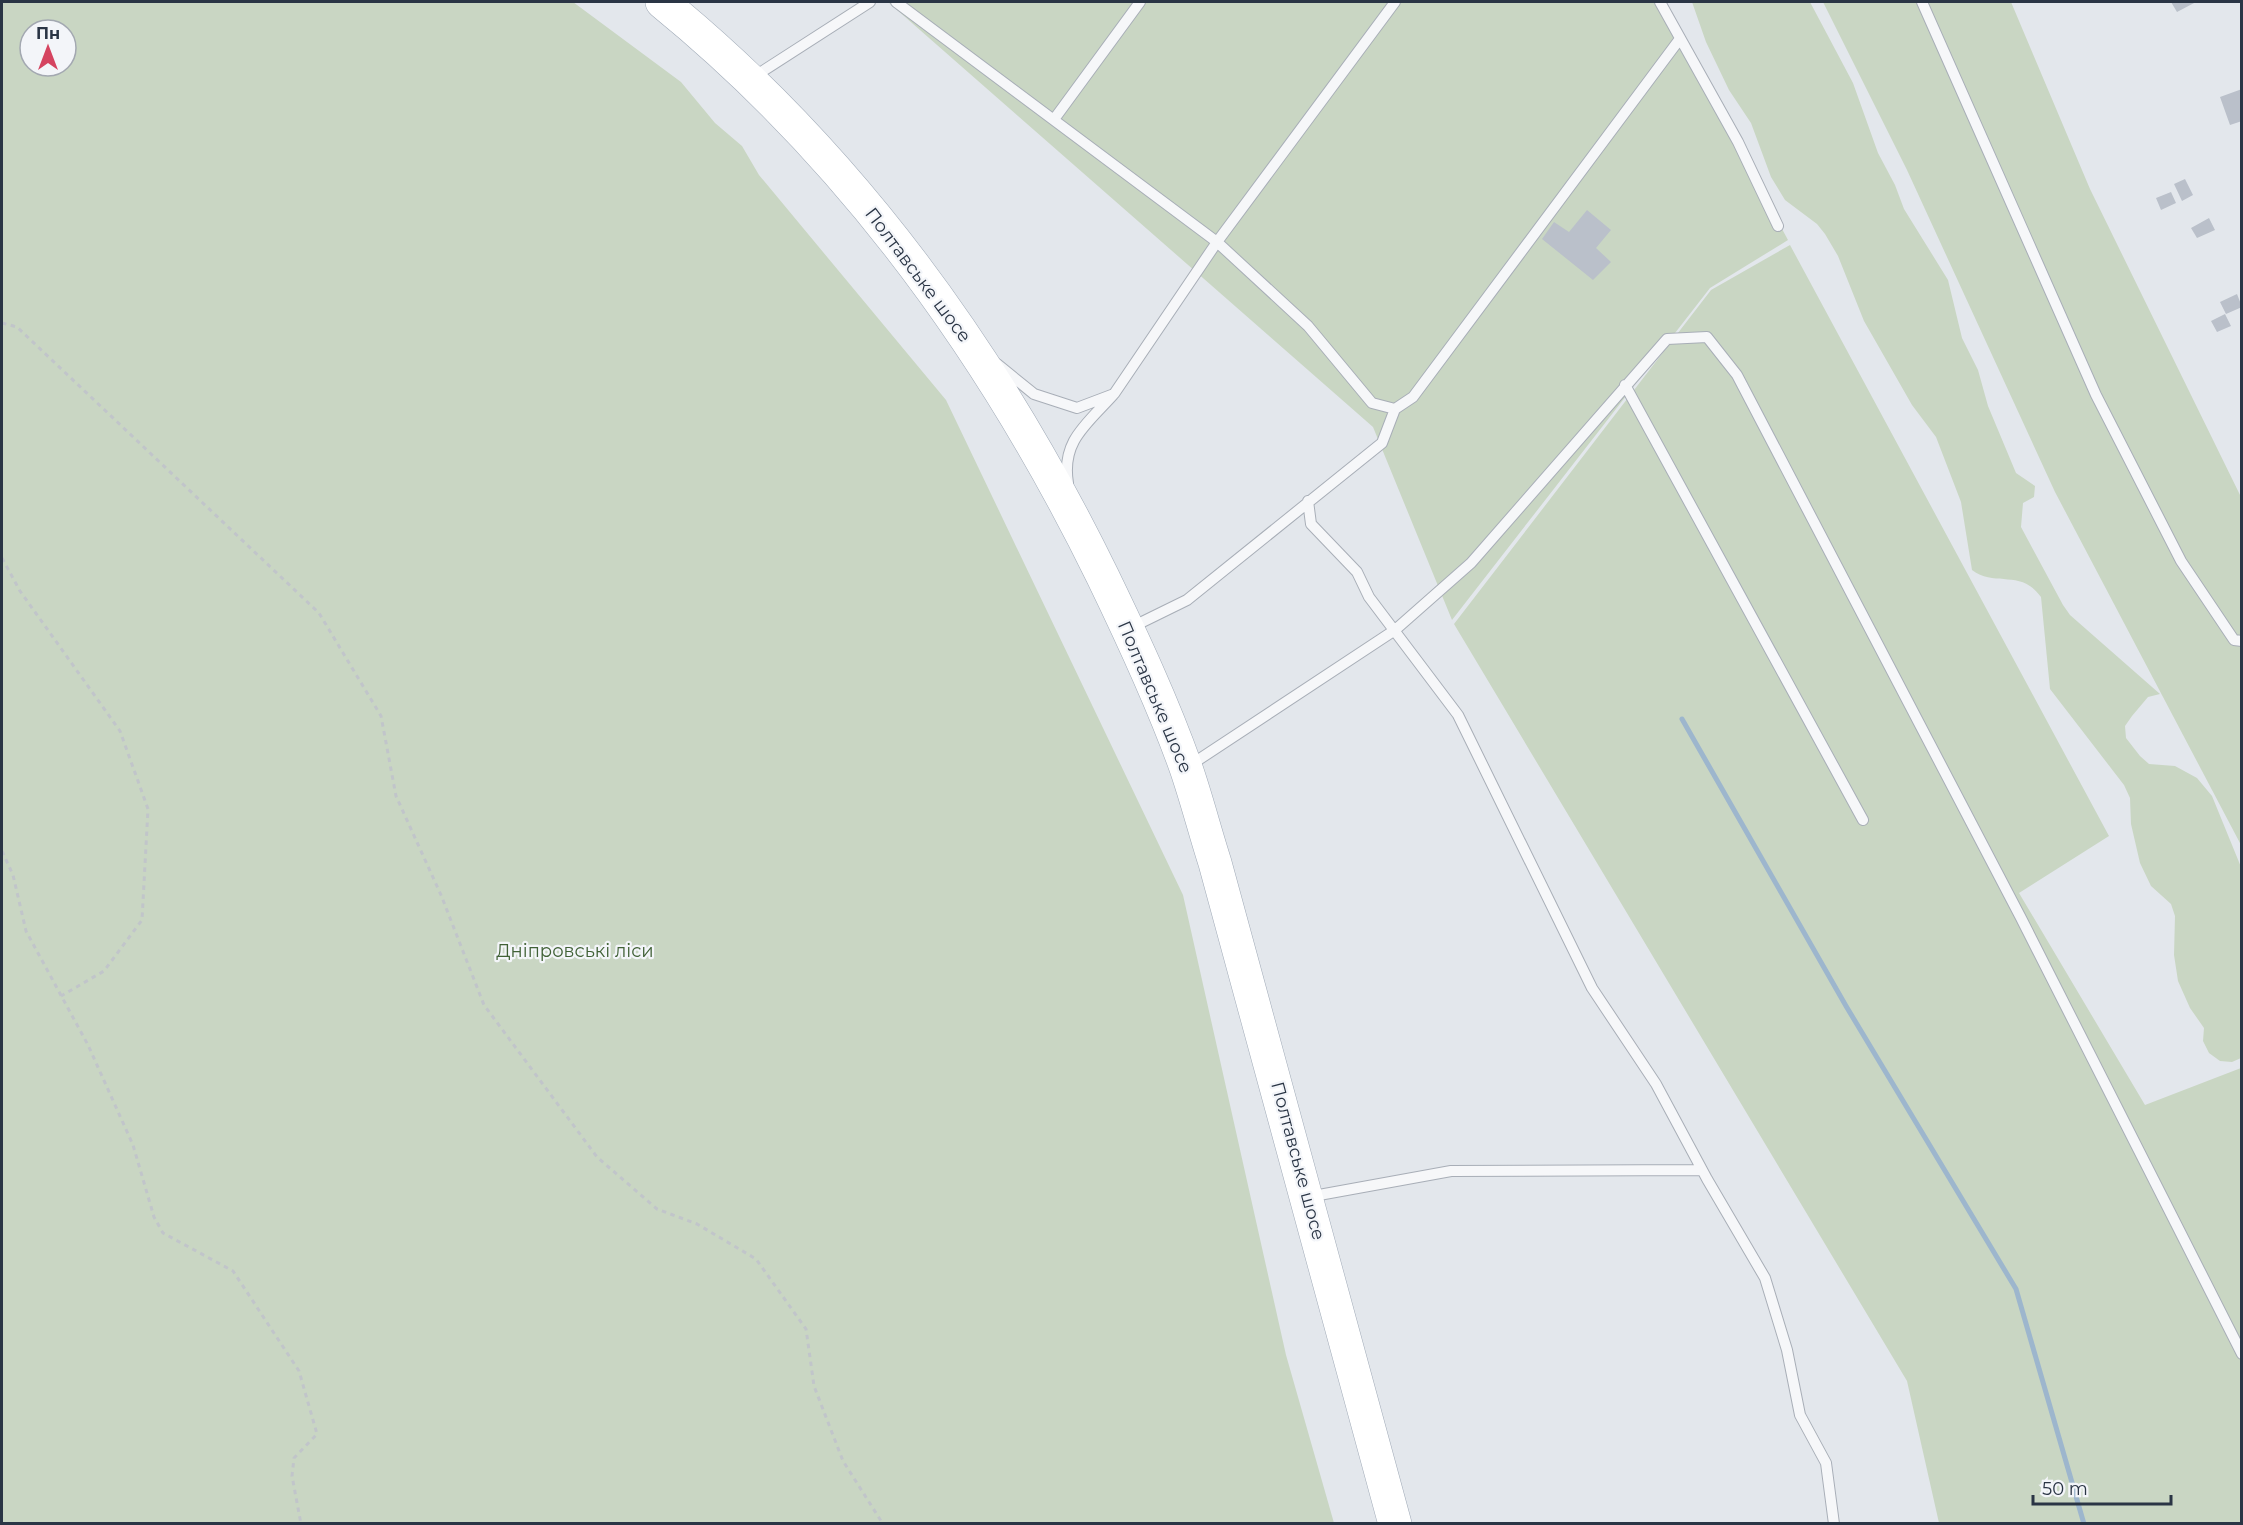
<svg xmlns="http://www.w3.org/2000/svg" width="2243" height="1525" viewBox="0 0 2243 1525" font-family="Montserrat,sans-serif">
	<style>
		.green { fill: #c9d6c3; fill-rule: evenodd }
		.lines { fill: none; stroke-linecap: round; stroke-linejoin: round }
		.stream { stroke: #9db6cd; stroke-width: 5 }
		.building { fill: #bac0ca }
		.service-casing { stroke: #a8aeb7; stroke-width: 12 }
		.primary-casing { stroke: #a1abb8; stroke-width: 34 }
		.path { stroke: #c1c5ca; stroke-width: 3; stroke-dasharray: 4.5 4.5; stroke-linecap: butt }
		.service { stroke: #f6f7f9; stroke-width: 10 }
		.primary { stroke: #fff; stroke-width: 33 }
		.labels { text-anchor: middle; stroke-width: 4.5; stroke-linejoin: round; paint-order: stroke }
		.street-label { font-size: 18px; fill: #2a3545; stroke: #f3f5f9 }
		.park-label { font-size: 18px; fill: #406136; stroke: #f3f5f9 }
	</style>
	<rect width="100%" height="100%" fill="#e3e7ec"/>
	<path class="green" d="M2,2h571l108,80 34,41 27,23 17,29 187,225 237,495 103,460 48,168h-1332zM30,30h36v36h-36z
		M888,2h771l129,238 -78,48 -258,332 -79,-193z
		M1692,2h118l43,81 25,70 17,32 9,24 44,71 14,58 16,32 10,36 28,67 19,13 -1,11 -11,6 -2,24 42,78 7,10 90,79 -12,3 -16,19 -7,10 1,12 14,18 9,8 26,2 22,12 15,18 29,71v191l-9,4 -12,-1 -11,-8 -6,-12 1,-13 -14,-20 -12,-27 -4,-26 1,-39 -4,-12 -20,-18 -11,-23 -9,-39 -1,-26 -6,-13 -74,-96 -9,-92c-21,-29 -45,-9 -69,-27l-11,-68 -25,-65 -24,-32 -48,-84 -26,-65 -13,-22 -8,-10 -32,-24 -14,-23 -20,-54 -22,-33 -23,-48z
		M1823,2h188l79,187 151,308v348l-186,-353 -148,-322z
		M1790,245l319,591 -90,57 126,212 96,-37v455h-302l-32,-142 -453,-757 257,-334z"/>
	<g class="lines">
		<path class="stream" d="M1682,719l164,287 170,283 68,235"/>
	</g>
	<path class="building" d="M2171,2h25l-19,10z
		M2242,89v32l-12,4 -10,-28z
		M2185,179l8,16 -11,6 -8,-17z
		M2171,192l5,11 -15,7 -5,-12z
		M1587,210l24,20 -15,18 15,14 -18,18 -51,-41 12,-17 15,10z
		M2209,218l6,12 -18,8 -6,-10z
		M2237,294l5,13 -16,7 -6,-12z
		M2225,314l6,12 -14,6 -6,-11z"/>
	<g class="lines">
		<g class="service-casing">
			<path id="service" d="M896,2l321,240 91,84 64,77 23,6 18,-12 266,-357
				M1660,2l78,140 40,84
				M1922,2l174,393 85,166 53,79 8,1
				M752,78l118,-76
				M1055,118l85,-116
				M997,364l37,30 43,14 37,-14 103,-152 178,-240
				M1625,385l238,435
				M1068,483c-7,-42 19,-59 45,-88
				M1308,501l3,23 46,48 12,25 89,118 134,273 64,96 51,95 58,99 22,72 13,65 26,48 8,61
				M1132,627l55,-27 195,-157 13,-34
				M1189,766l206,-136 76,-67 196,-224 40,-2 30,38 284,543 221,436
				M1308,1197l143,-26 251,-1"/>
		</g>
		<g class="primary-casing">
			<path id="primary" d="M662,2c190,155 334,356 441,575 30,62 60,126 83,191 11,32 19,64 29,95l180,661"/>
		</g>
		<path class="path" d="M2,323l15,4 302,286 62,103 15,80 45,99 43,110 113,152 60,52 40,15 59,35 50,70 8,57 29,75 40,63
			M2,558l18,33 100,140 28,78 -6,111 -38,51 -43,25
			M2,851l11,24 13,56 62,114 45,100 21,72 9,16 70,38 66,100 18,63 -23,24 -2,18 9,48"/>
		<use href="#service" class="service"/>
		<use href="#primary" class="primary"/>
	</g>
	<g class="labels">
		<g class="street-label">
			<text transform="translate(918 275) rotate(53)" y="6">Полтавське шосе</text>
			<text transform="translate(1155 697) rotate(67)" y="6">Полтавське шосе</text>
			<text transform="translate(1298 1161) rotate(75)" y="6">Полтавське шосе</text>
		</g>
		<g class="park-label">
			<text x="575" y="957">Дніпровські ліси</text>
		</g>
	</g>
	<rect width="2243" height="1525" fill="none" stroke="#2a3545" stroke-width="6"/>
	<g transform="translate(48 48)"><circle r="28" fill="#f3f5f9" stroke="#a3a8b1" stroke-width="1.5"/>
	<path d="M0-4.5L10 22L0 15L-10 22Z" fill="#d54460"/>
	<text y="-9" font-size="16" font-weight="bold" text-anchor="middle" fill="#2a3545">Пн</text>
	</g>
	<path d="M2033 1495v9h138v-9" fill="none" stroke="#2a3545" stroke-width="3"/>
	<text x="2042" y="1495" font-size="18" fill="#2a3545" stroke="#f3f5f9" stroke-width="4.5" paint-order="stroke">50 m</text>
</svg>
